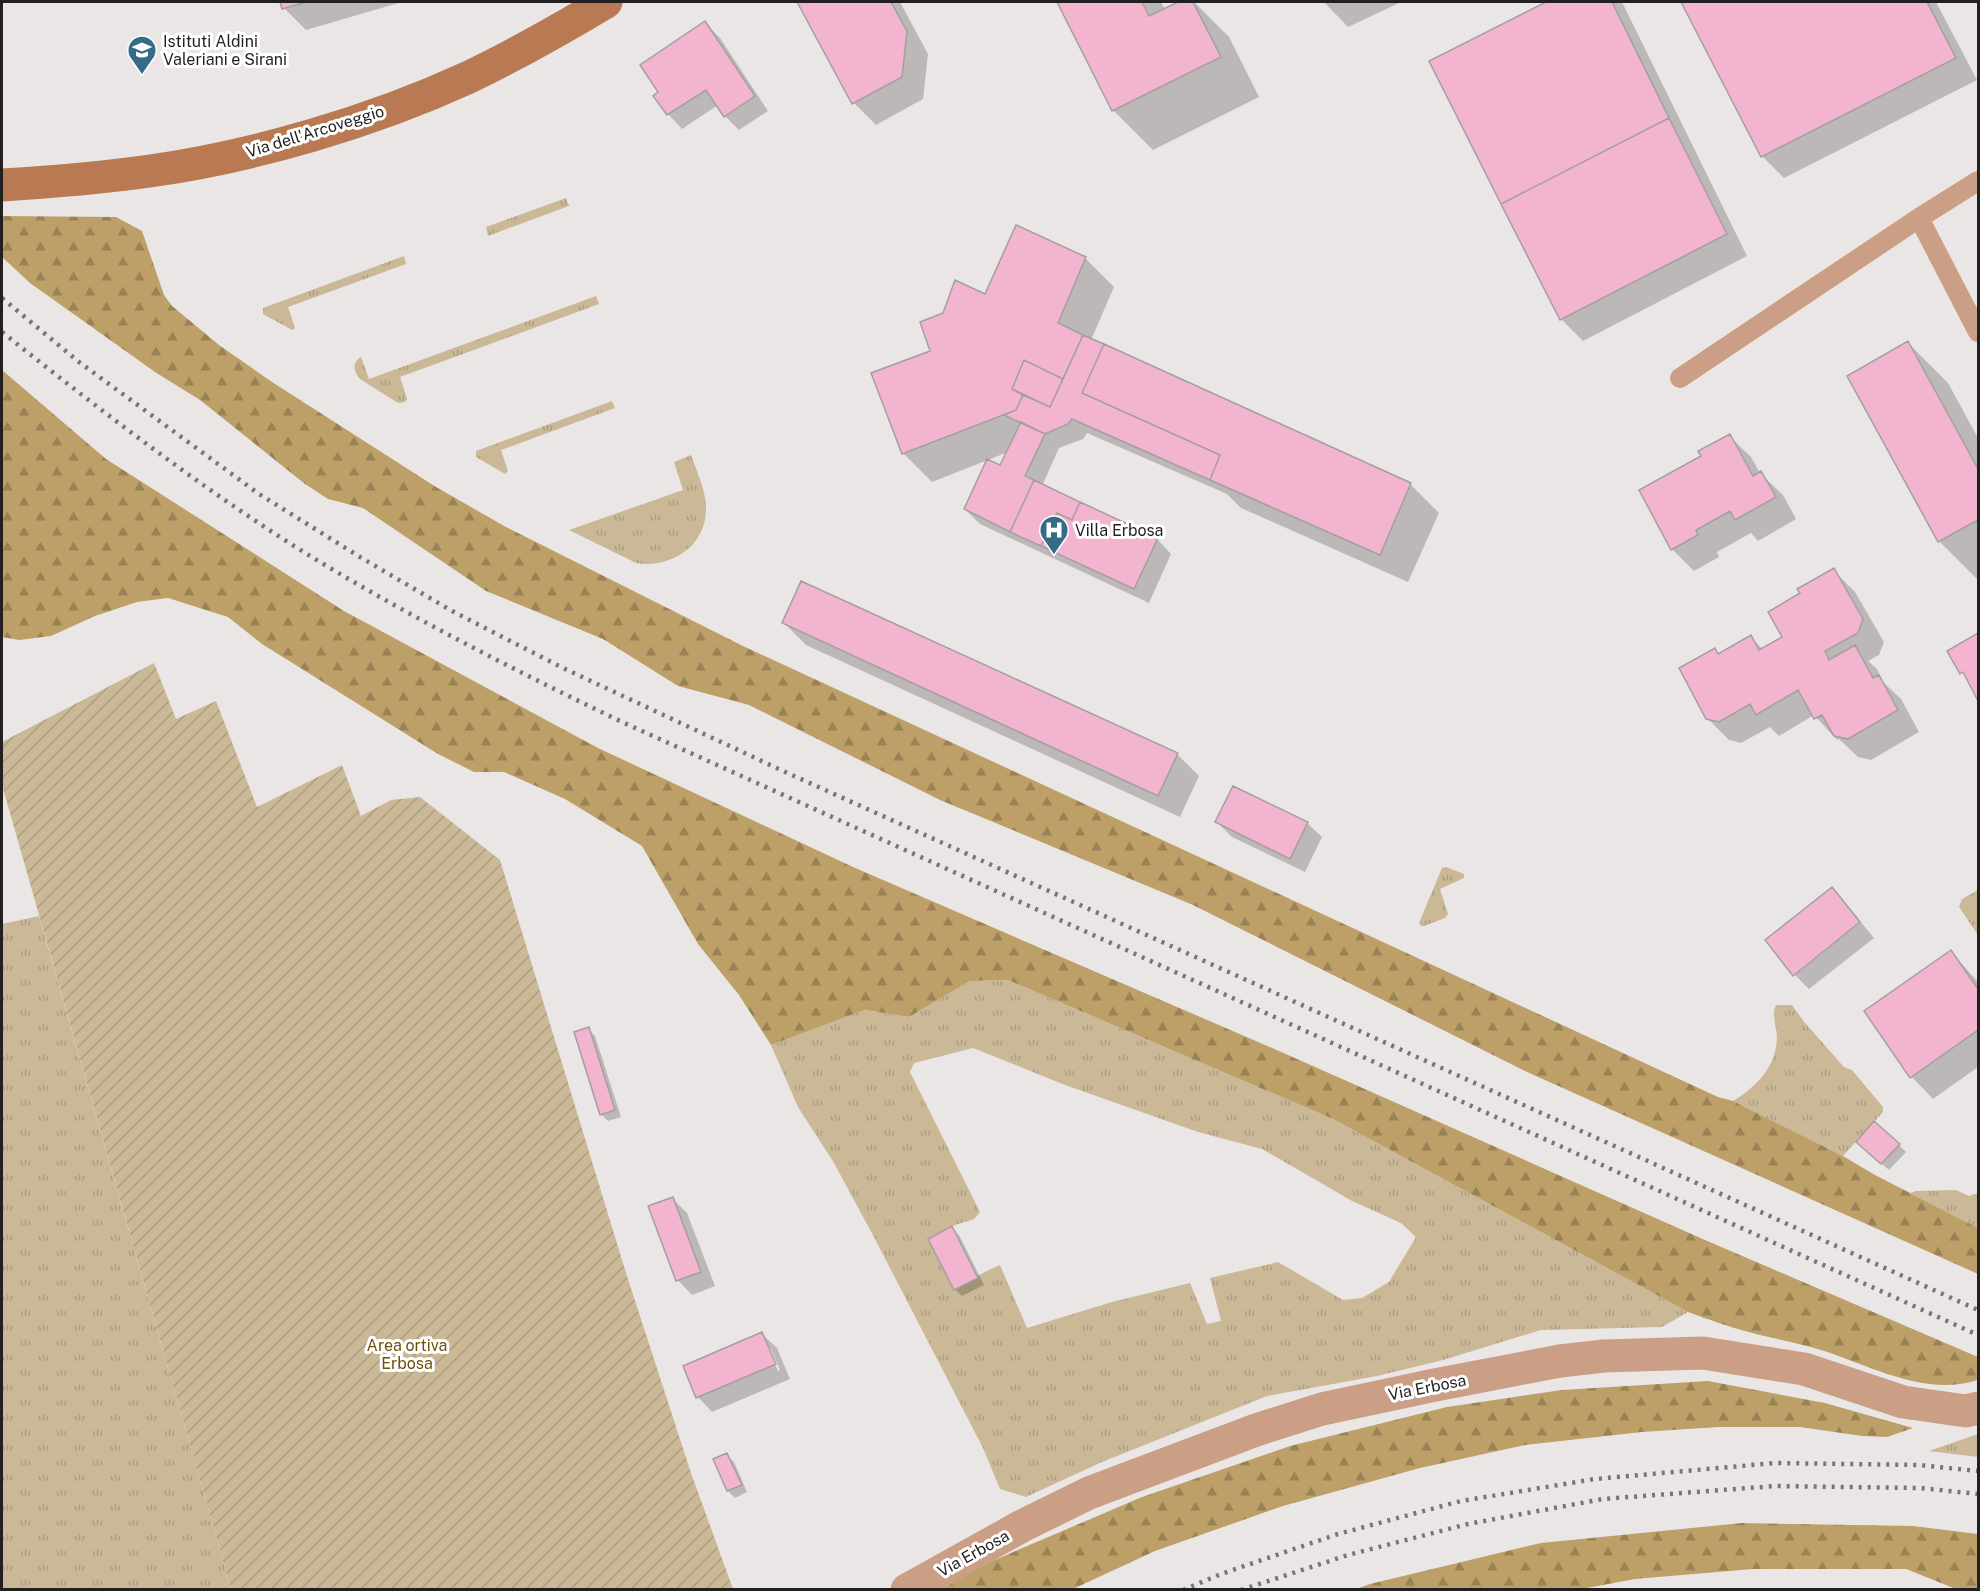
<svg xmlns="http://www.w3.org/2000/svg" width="1980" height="1591" viewBox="0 0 1980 1591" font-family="'Public Sans',sans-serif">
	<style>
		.grass { fill: url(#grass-tufts); fill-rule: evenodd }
		.forest { fill: url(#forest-firs) }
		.garden { fill: url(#garden-furrows) }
		.shadow { fill: #0003; fill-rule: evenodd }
		.building { fill: #f3b4cf; stroke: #a39fa1; stroke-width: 1.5 }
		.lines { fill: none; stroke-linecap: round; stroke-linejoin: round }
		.lane { stroke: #ca9f85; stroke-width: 20 }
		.street { stroke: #ca9f85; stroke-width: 33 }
		.secondary { stroke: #b97a53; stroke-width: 33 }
		.rail { stroke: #787575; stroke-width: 4.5; stroke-dasharray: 3 6; stroke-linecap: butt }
		.labels { text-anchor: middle; stroke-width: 6; stroke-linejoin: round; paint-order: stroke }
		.poi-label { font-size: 16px; fill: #211f1f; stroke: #fff; text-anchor: start }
		.street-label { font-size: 16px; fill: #211f1f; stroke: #fff }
		.park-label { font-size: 16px; fill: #6d5009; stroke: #fff }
	</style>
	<defs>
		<pattern id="grass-tufts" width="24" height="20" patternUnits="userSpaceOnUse" patternTransform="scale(1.5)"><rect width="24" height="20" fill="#cab897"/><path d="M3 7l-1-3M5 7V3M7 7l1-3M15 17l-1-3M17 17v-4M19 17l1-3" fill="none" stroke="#ad9e82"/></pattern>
		<pattern id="forest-firs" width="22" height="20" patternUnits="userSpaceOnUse" patternTransform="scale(1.5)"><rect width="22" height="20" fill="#bda068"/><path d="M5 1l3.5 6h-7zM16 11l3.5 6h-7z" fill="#998255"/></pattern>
		<pattern id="garden-furrows" width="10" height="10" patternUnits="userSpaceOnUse" patternTransform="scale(1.5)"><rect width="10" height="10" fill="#cab897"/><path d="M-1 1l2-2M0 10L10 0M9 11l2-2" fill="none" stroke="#ad9e82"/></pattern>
	</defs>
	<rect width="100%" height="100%" fill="#ebe6e6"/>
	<path class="grass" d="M566,198l3,8 -81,30 -2,-9z
		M404,256l2,8 -118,43 7,21 -3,2 -29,-16v-6z
		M596,296l3,8 -199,73 7,22 -2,3 -7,1 -38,-24c-6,-7 -9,-16 1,-22l8,22z
		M612,401l3,7 -114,42 7,21 -3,3 -29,-17v-6z
		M691,455c6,17 15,36 15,53 1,38 -36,61 -70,55l-67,-33 114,-40 -9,-28z
		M1446,867l18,7v4l-24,11 8,25 -3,4 -21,8h-3l-2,-3 23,-55z
		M1978,890v45l-19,-28 3,-8z
		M39,916l192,673h-229v-665z
		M1008,980l325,139 355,193 -26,15 -121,3 -98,30 -66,16 -110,20 -165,66 -76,35 -26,-8 -17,-41 -108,-209 -41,-76 -36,-56 -27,-62 94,-35 44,7 61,-36zM973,1048l92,37 133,47 64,17 90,52 49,22 15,14 -27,45 -27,16 -19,2 -65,-38 -68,16 11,43 -14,3 -17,-41 -78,19 -85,26 -27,-63c-16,6 -31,17 -46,25l-26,-51 24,-13 22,-7 6,-7 -70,-140 4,-9z
		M1776,1005h16l13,18 39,44 8,3 31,37v5l-40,44 -110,-55c23,-14 43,-34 44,-63 0,-11 -6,-22 -1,-33z
		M1956,1190l13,6 9,-3v35l-68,-35 6,-2z
		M1978,1434v23l-49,-6z"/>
	<path class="forest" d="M2,216l114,1 26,14 22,64 8,11 47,39 53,37 164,105 70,40 237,119 975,451 15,4 110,55 32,19 103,53v46l-451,-202 -334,-167 -253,-105 -191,-95 -71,-19 -75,-47 -117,-48 -123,-83 -35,-9 -23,-15 -105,-84 -45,-28 -125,-89 -28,-26z
		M2,370l104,89 238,152 254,137 255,119 426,184 426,189 273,117v23c-57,18 -113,-18 -167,-33 -21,-6 -42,-9 -62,-15 -21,-5 -41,-13 -61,-20l-355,-193 -325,-139 -38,1 -61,36 -44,-7 -94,35 -32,-50 -41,-51 -56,-98 -77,-47 -61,-27h-30l-36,-18 -176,-110 -34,-27 -60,-19 -31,4 -42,14 -44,20 -32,4 -17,-3z
		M1708,1381l117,22 88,25 -26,9 -25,-1 -62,-9h-81l-77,5 -117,13 -105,23 -137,38 -128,45 -82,38 -135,1 26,-17 178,-76 148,-51 157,-39 115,-17z
		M1742,1523l171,3 65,8v55h-22l-50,-20h-153l-118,10 -59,11 -220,-1 14,-5 171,-41z"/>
	<path class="garden" d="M154,663l22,56 40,-18 41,106 85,-42 19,51 30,-16 29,-3 80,63 126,413 65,200 42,116h-502l-229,-804v-43z"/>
	<path class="shadow" d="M282,2h120l-96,28 -22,-22z
		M799,2h101l28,52 -5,45 -47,26 -22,-22z
		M1059,2h102l4,8 16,-8h13l35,35 30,60 -106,53 -40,-40z
		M1324,2h77l-53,25z
		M1550,2h72l125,254 -164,85 -22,-22 -130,-258z
		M1683,2h253l41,78 -193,98 -22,-22z
		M705,23l15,15 48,73 -29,19 -14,-14 -7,-11 -36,24 -14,-15z
		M1085,258l29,29 -23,53 320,145 28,28 -31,69 -167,-74 -14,-14 -140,-61 -4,6 -24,9 -17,38 115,53 14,15 -22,49 -169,-79 -15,-15 36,-42 7,-15 -76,30 -29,-29 28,-102 55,-55z
		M1908,343l40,40 30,55v142l-39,-39z
		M1729,436l22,21 9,16 23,22 13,24 -38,22 -7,-8 -34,19 2,5 -25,14 -22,-22 31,-93z
		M1833,570l22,22 29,50 -5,13 -11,6 9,8 6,13 18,17 18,33 -48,28 -13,-3 -19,-18 -2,1 -23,-25 -35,21 -9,-9 -29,16 -12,-3 -22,-22 7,-68 5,5 32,-18 12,13 21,-12 18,-44z
		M784,623l393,131 22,22 -19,41 -374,-172z
		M1978,634v63l-29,-45z
		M1217,822l90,1 15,14 -17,35 -73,-35z
		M1832,889l14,15 28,34 -65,51 -14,-14z
		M1951,952l27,30v85l-45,32 -21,-22 -46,-65z
		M588,1029l7,7 26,81 -13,4 -7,-7z
		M1899,1145l7,7 -17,18 -24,-21z
		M672,1198l15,15 28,73 -23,9 -14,-15 -28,-73z
		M952,1228l7,7 25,50 -22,11 -7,-7z
		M762,1334l15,14 13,31 -78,33 -14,-15zM768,1349h3l9,21 -2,1z
		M727,1455l7,7 13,30 -12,6 -7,-7 -13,-31z"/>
	<path class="building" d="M280,2h26l-24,7z
		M797,2h94l16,29 -5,46 -50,27z
		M1057,2h85l7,14 29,-14h15l28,55 -109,54z
		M1546,2h66l57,116 -168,86 -72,-143z
		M1681,2h246l29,56 -195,99z
		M705,21l50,75 -31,21 -18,-27 -39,25 -14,-19 5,-4 -18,-27z
		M1669,118l58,116 -167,86 -59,-116z
		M1016,225l70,32 -28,66 25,12 -20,44 -39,-19 -12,29 11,6 -7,15 -114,44 -31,-81 59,-22 -10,-29 23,-9 12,-33 30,14z
		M1083,335l21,9 -22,49 138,62 -10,25 -138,-61 -4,5 -23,10 -41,-19 12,-5 7,-15 27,12z
		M1908,341l70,128v51l-40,22 -91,-166z
		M1104,344l307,139 -31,72 -170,-75 10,-25 -138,-62z
		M1024,360l39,19 -13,28 -38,-18z
		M1021,422l24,12 -20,42 9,4 -24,52 -46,-23 23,-50 13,6z
		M1730,434l23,42 8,-5 15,26 -41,23 -5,-9 -34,19 2,5 -27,15 -32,-60 62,-34 -3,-5z
		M1034,480l46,22 -8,18 -15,-7 -16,33 -31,-14z
		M1080,502l78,36 -24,51 -93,-43 16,-33 15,7z
		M1834,568l29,51 -5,14 -33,18 4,9 26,-15 18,33 6,-3 19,35 -50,29 -14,-3 -12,-21 -8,4 -16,-29 -42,25 -6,-11 -31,18 -13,-3 -27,-51 36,-20 3,6 33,-19 8,15 23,-13 -14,-25 32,-19 -3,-4z
		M801,581l377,172 -20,43 -376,-173z
		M1978,633v68l-15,-29 -3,2 -13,-23z
		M1233,786l75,36 -18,37 -75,-37z
		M1832,887l28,35 -67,54 -28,-36z
		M1951,950l27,39v41l-68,48 -46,-67z
		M589,1027l26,83 -15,5 -26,-83z
		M1874,1121l26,23 -19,20 -25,-22z
		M673,1197l28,75 -25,9 -28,-75z
		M952,1226l26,52 -24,12 -26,-51z
		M762,1332l14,32 -80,34 -13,-32z
		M727,1453l15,32 -15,6 -14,-32z"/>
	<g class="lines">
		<path class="lane" d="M1978,181l-59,37 59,114
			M1680,378l239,-160"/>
		<path class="street" d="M907,1590l115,-64 67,-33 167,-63 66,-21 113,-24 125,-24 44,-5 99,-3 101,16 99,33 63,9 12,-3"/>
		<path class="secondary" d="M2,185c49,-3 99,-7 148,-14 105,-15 221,-49 317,-93 48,-23 94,-49 139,-76"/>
		<path class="rail" d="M2,298l77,64 180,132 101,63 92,54 109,56 222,104 1195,539
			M2,332c94,75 190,149 292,214 106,66 216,122 328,176l1356,613
			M1183,1590l38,-16 117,-40 123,-33 134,-22 180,-16 144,2 59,6
			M1241,1590l107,-35 120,-31 135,-25 172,-13 145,2 58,6"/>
	</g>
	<defs>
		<g id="school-pin" transform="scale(1.5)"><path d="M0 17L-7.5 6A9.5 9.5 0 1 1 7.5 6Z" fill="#346c87" stroke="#fff"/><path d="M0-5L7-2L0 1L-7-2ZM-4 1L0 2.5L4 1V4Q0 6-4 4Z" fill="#fff"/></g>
		<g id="hospital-pin" transform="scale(1.5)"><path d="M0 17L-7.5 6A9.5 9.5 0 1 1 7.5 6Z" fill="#346c87" stroke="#fff"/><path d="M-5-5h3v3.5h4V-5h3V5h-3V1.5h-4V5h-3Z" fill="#fff"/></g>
	</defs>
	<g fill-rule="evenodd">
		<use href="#school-pin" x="142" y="50"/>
		<use href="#hospital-pin" x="1054" y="530"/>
	</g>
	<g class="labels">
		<g class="poi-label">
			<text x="163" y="47">Istituti Aldini<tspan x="163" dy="18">Valeriani e Sirani</tspan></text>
			<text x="1075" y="536">Villa Erbosa</text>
		</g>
		<g class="street-label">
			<text transform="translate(315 131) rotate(-17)" y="6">Via dell'Arcoveggio</text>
			<text transform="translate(1427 1387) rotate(-11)" y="6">Via Erbosa</text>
			<text transform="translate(973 1553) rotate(-29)" y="6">Via Erbosa</text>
		</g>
		<g class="park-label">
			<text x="407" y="1351">Area ortiva<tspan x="407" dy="18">Erbosa</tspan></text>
		</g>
	</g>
	<rect width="1980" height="1591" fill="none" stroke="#211f1f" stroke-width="6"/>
</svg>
